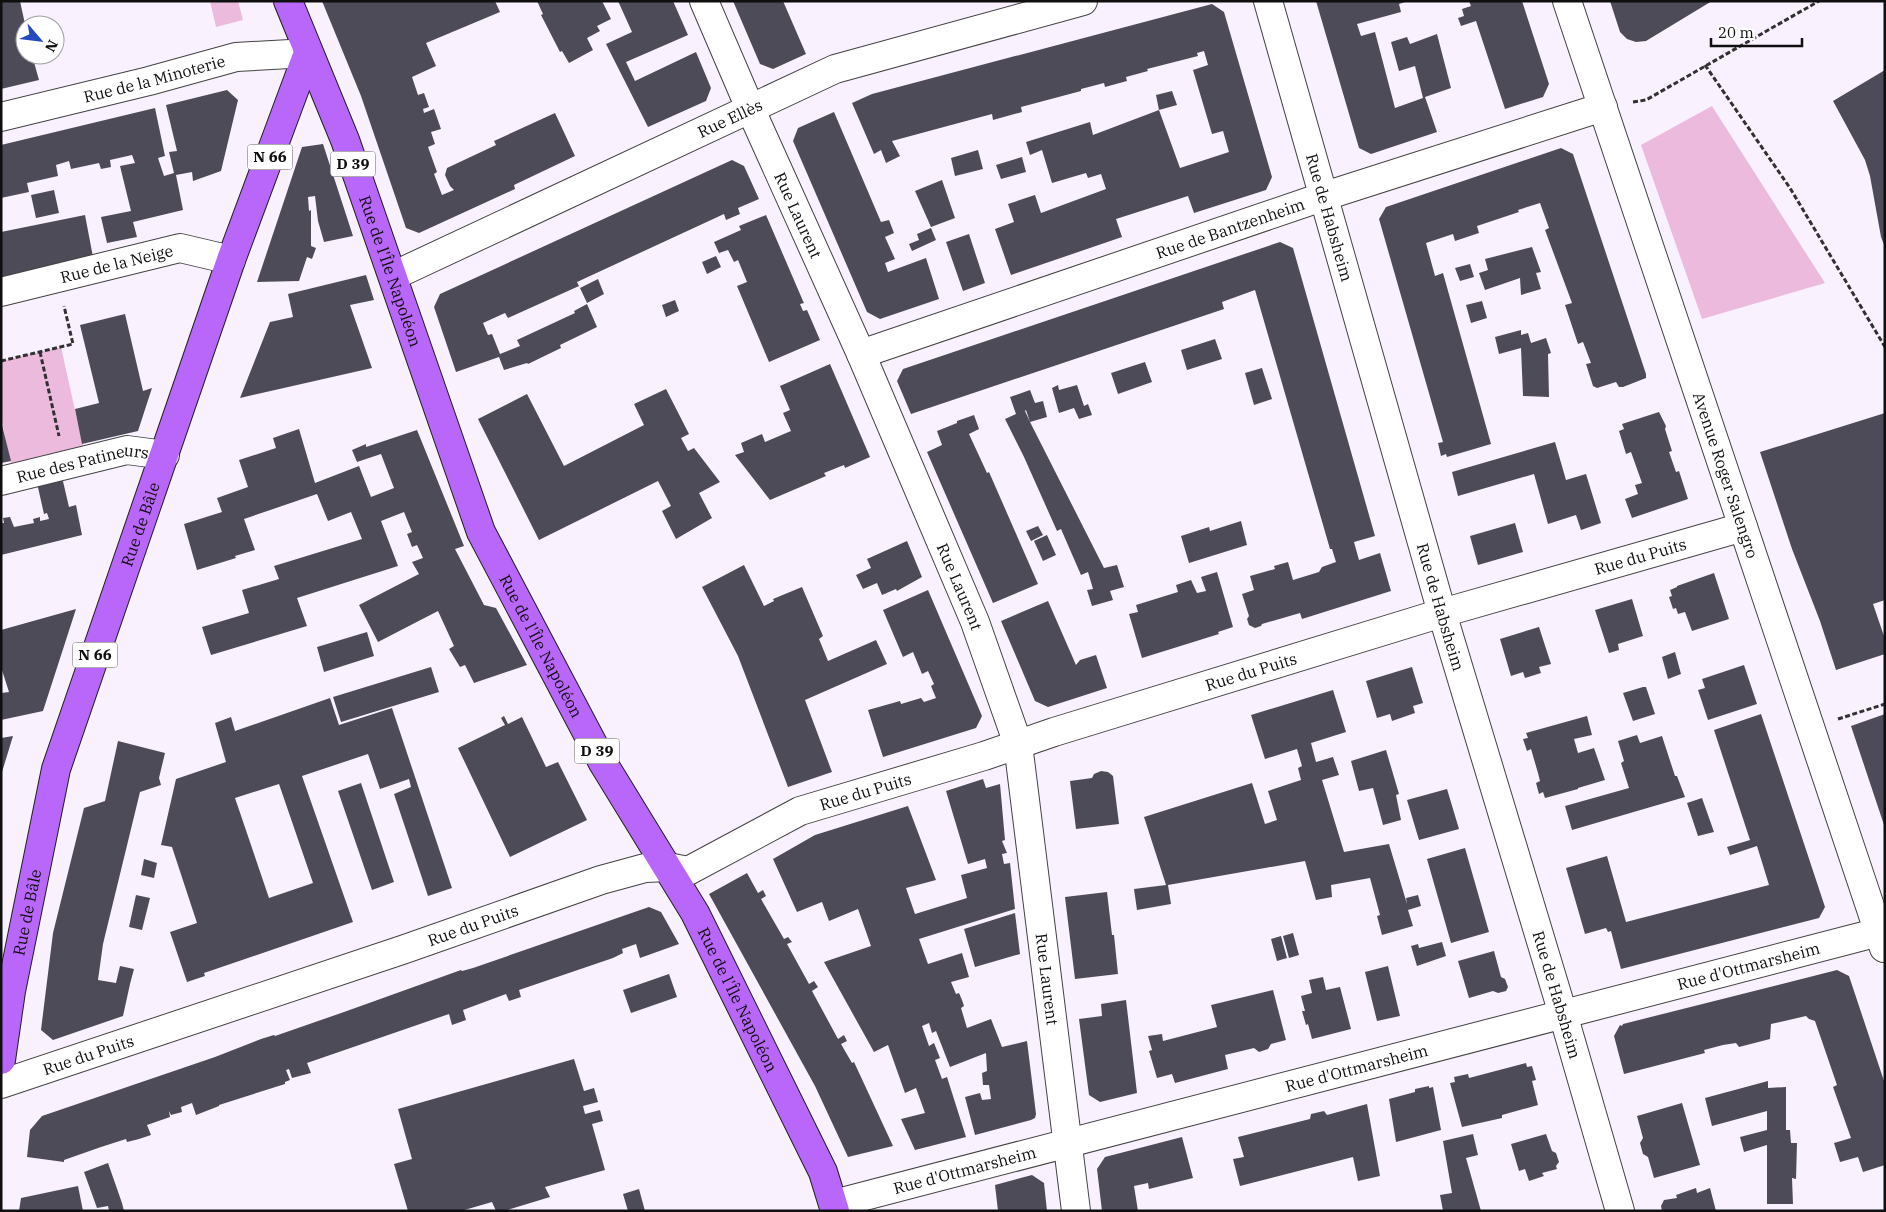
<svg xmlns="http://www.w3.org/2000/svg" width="1886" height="1212" viewBox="0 0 1886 1212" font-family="'IBM Plex Serif',serif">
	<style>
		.green { fill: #ebbadd }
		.building { fill: #4e4b58; fill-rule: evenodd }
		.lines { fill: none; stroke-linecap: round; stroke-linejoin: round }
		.minor-casing { stroke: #424242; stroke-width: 30 }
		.primary-casing { stroke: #202020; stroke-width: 30 }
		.path { stroke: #313131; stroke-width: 3; stroke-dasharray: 5 2.5; stroke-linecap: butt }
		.minor { stroke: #fff; stroke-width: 28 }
		.primary { stroke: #b966fa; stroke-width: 28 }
		.labels { text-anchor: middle; stroke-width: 5; stroke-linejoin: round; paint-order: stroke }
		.shield { fill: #fff; stroke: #575757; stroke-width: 1 }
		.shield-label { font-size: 15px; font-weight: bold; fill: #0f0f0f }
		.street-label { font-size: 16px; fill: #0f0f0f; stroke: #fff }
	</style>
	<rect width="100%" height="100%" fill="#faf1ff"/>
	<path class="green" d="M210,1h28l5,19 -27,7z
		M1712,106l113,177 -123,36 -61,-174z
		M61,347l25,113 -72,18 -13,-61v-56z"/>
	<path class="building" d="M1,1h19l5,23v31h7l7,25 -38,9z
		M322,1h173l5,11 -74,31 10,23 -24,11 6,18 6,-2 5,14 -6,2 1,4 10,-4 7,20 -10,3 4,12 -7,3 9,25 -3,2 8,21 12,-5 -4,-4 -5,-11 2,-7 49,-23 -2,-4 61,-28 20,43 -61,29 1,4 -96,44 -13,-5 -45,-132z
		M537,1h65l9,18 -14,7 3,5 -13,7 6,12 -24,13 -7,-12 -2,1 -19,-37 2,-1z
		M618,1h55l15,34 -62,27 9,19 61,-29 15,36 -5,13 -58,26 -42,-83 26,-12z
		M733,1h50l23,53 -33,15 -13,-5z
		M1316,1h92l-9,3 2,8 -44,12 4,12 14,-4 20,76 28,-10 -8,-32 -16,5 -8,-29 16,-5 3,7 27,-10 14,54 -26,9 12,35 -66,22 -12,-6z
		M1469,1h53l27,83 -6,13 -38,12 -29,-88 -15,5 -3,-8 6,-2 -2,-7 9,-3z
		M1610,1h102l-66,40 -10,1 -9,-3 -7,-7z
		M1212,4l12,8 48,165 -6,13 -72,23 -6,-17 -72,23 6,18 -111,38 -16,-46 19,-7 -6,-18 27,-9 6,18 65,-24 -5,-15 -13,4 -2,-5 -34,10 -10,-33 -12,5 -4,-13 64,-20 3,13 66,-25 21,58 49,-16 -6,-21 -11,3 -19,-64 15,-5 -4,-14 -7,2 1,3 -51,13 1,2 -22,6 1,4 -22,6 -1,-4 -23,6v2l-60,16 1,5 -29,8 -1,-6 -100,27 8,15 -14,7 -5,-13 -7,4 -22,-51 20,-9z
		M1885,70v177l-4,-10 -11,-61 -5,-16 -32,-59z
		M227,90l11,10 -17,71 -28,10 -1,-9 -16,3 7,35 -50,12 4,15 -30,6 -6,-26 30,-6 -11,-45 15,-3 -3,-8 -22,5 1,7 -10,2 -2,-6 -28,6 -2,-8 -13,4 2,11 -31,7 2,9 -28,6v-53l154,-37 10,48 -7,2 6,18 10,-3 -5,-21 8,-1 -11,-46z
		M1172,91l5,14 -18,5 -3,-15z
		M834,112l47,110 8,-2 5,13 -9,4 10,22 -10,4 3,9 38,-14 13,41 -59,20 -13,-7 -74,-171 5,-13z
		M323,144l30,92 -29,6 -6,-21 -3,-25 -7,1 1,14 2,-1v36l5,2 -4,11 -5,-2 -8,24 -42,1 45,-135z
		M1561,148l12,6 73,220v4l-23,9h-4l-3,-5 -19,6 -4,-2 -7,-22 5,-1 -8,-21 -5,2 -13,-39 7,-2 -27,-73 4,-2 -9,-25 -22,7 1,2 -42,14 2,7 -24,8 -2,-7 -27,9 9,33 8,-3 48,171 -44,13 -1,-3 -5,2 -3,-13 5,-1 -64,-223 7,-12z
		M978,150l5,19 -28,7 -4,-18z
		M1022,157l4,15 -25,7 -5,-14z
		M732,160l12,6 15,33 -21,9 2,6 -14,6 -2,-6 -147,68 2,4 -71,32 -3,-5 -22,10 5,12 4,-1 8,20 20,-8 -3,-6 58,-27 -1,-2 13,-7 10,23 -37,18 1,3 -33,16 -1,-1 -23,7 -5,-13 -43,15 -22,-65 6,-13z
		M942,180l13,38 -24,9 -16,-36z
		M54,190l5,23 -23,5 -5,-23z
		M85,215l8,42 -92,21v-46z
		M766,215l37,86 1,2 -4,1 3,7 4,-1 13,30 -51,22 -32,-76 10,-4 -9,-22 -4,2 -6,-12 -9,3 -5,-11 27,-12 -2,-4z
		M931,228l5,12 -24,11 -3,-7 10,-4 -2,-6z
		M969,234l16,49 -22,8 -17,-49z
		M1280,242l13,6 82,288 -21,6 5,18 21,-7 11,38 -89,28 -2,-6 -38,11 -1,2 -6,2 -6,-3 -2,-6 2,-3 -7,-22 12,-4 -4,-14 25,-7 -1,-3 14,-4 5,18 26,-8 3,-5 14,-5 -4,-13h-2l-75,-259 -33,12 2,7 -313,105 -14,-33 6,-12z
		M1532,247l9,25 -5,1 5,16 -20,6 -1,-17 -35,12 -6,-17 9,-3 -3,-11z
		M716,256l5,11 -14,7 -5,-12z
		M1470,264l4,13 -14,4 -5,-13z
		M366,275l8,25 -24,5 22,63 -132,30 30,-76 23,-5 -5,-23z
		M598,279l6,15 -17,9 -7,-15z
		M675,300l4,11 -13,6 -4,-12z
		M1482,301l5,17 -16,5 -5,-18z
		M125,314l18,77 9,-3 -14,43 -56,13 -7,-35 24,-6 -19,-78z
		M1521,330v5l7,-2 3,10 15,-5 5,15 -3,1 1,43 -26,-1 -2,-48 -22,6 -4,-17z
		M1215,339l7,20 -35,11 -6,-20z
		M1145,362l7,20 -34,12 -7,-21z
		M830,364l40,93 -25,11 -1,-3 -20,8 2,3 -56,24 -35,-45 9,-3 -3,-9 21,-9 3,8 26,-11 -8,-18 7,-3 -10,-24z
		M1262,368l10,31 -18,6 -9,-32z
		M1058,385l1,5 18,-5 7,21 4,-2 4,11 -13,4 -5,-11 -15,5 -7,-25z
		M666,389l23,45 -8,4 7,13 6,-3 26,34 -21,11 13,25 -36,21 -14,-28 9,-5 -13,-25 -119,59 -61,-121 49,-25 37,72 80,-41 -10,-21z
		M1030,390l5,13 8,-2 4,16 -17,5 -4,-12 -1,1 5,11 74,146 13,-3 7,22 -14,4 3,9 -21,6 -5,-16 6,-1 -5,-17 -7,3 -20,-46 -4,2 -33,-74 -19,-38 11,-5 -6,-17z
		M1659,412l7,14 -1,3 7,22 -3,1 7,20 3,-1 9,28 -56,19 -7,-19 13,-5 -3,-9 7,-2 -11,-31 -5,2 -7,-23 5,-2 -2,-5z
		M1885,413v187l-12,4 12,35v15l-49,16 -16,-49 -28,-72 -32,-97z
		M974,415l5,14 -10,5 18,39 2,-1 49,112 -45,19 -66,-151 15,-7 -5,-14 20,-8v-2z
		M1,421l10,40 -10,2z
		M299,429l16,54 44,-17 12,31 23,-9 -13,-34 -24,8 -5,-12 14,-6v3l51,-17 47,116 -9,3 29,56 12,3 31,57 -53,18 -9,-18 -5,2 -11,-18 5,-3 -16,-35 -60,31 -19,-37 60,-31 -7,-12 11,-4 -6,-13 -5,2 -5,-13 5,-2 -8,-20 -23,9 17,45 -101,32 10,28 -96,29 -9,-28 47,-14 -7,-23 37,-11 -5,-13 88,-27 -11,-27 -23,9 -11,-27 -73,25 11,31 -20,6 1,2 -39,12 -13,-46 38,-12 -5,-14 31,-11 -9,-27 37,-12 -3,-10z
		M1555,442l11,38 20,-6 15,49 -20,7 -5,-15 -28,9 -14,-50 -76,22 -6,-24z
		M62,477l7,30 7,-2 6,30 -81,20v-32h3l-1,-5 7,-1 4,10 20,-4 -1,-4 7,-2v4l9,-2 -2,-6 -3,1 -7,-31z
		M1241,521l6,24 -58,18 -8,-27 28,-9 1,4z
		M1515,523l8,29 -45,13 -8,-29z
		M1038,526l5,9 -12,6 -5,-10z
		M1047,535l9,20 -13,6 -9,-20z
		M907,541l15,36 -25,14 -1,-2 -14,6 -5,-12 -14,6 -7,-14 15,-7 -4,-9z
		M744,565l20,41 10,-5 -1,-2 29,-12 21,49 -4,3 9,22 48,-21 11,24 -82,36 27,72 -44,15 -50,-131 -36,-69z
		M1217,572l16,55 -15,5 1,2 -77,24 -13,-44 9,-2 -2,-7 42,-13 -2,-7 15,-5 6,13 9,-2 -5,-14z
		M1714,573l15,46 -37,12 -7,-19 -7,2 -2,-6 -3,1 -4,-12 3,-1 -2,-6 7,-3v-1z
		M928,590l54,126 -6,12 -93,29 -15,-47 32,-9 1,3 20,-6 3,4 12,-4 -5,-12 3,-2 -6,-13 -6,3 -9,-22 -10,5 -20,-47z
		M1632,599l11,37 -25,8 1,6 -10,3 -14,-43z
		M1048,601l28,64 4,-5 16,-5 11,33 -59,19 -13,-6 -34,-80z
		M76,609l-33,102 -42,9v-27l8,-1 -8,-25v-37z
		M1539,627l12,37 -12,3 2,6 -16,5 -2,-6 -12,4 -11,-37z
		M367,632l7,24 -50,16 -7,-25z
		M1675,652l6,22 -13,5 -6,-22z
		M1744,665l13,39 -49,16 -10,-30 7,-2 -3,-9z
		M431,667l8,25 -98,30 -8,-25z
		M1412,667l11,36 -10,3 2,7 -23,8 -2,-7 -13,4 -11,-37z
		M1643,687h3l9,27 -22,7 -10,-28z
		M1333,690l13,42 -35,11 5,19 17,-5 6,18 -17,5 22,72 45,-8 18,60 -1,-6 12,-3 3,11 -13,4 5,16 -31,9 -5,-19 3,-1 -10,-37 -39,7 1,12 -16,3 -11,-39 -137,24 3,19 -34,6 -3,-21 32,-4 -22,-68 108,-34 13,41 12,-4 -9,-29 33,-11 -3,-12 4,-2 -5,-17 -32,10 -14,-44z
		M330,698l9,27 53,-17 60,180 -24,8 -34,-102 17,-7 -2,-8 -29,10 -12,-35 -66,22 51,146 -149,51 1,3 -18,6 -17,-50 27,-9 -25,-76 -11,-2 15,-66 50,-17 -11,-39 16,-6 4,14zM279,784l34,99 -44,15 -34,-100z
		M1761,714l64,193 -6,11 -198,51 -10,-38 -3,1 -2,-4 -21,6 -19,-66 41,-12 19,66 143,-37 -12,-39 -27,9 -3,-8 23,-7 -36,-110z
		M1885,714v111h-1l-33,-99z
		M504,716l4,8 14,-7 24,50 12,-5 29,58 -77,37 -52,-109 47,-23 -4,-7z
		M1587,716l5,19 -18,4 4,14 16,-5 11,32 -27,8v1l-33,9 -2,-6 -4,2 -3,-11 4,-2 -2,-8 -7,-24 -4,2 -4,-12 5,-1 -2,-5z
		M1637,735l3,8 22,-7 13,40h2l8,21 -113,33 -7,-24 64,-18 -8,-25 3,-2 -6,-20z
		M13,736l-11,36h-1v-34z
		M118,741l47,12 -6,25 2,7 -21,7 -37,152 -5,36 18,3 4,-17 14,3 -4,15 -7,32 -70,24 -12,-10 12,-97 31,-125 21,-7z
		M1386,750l13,44 -3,1 5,25 -18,5 -10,-37 -14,3 -8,-30z
		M1101,771l7,1 5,4 6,48 -43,5 -6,-48 22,-3 2,-4z
		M983,779l3,9 14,-4 5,56 -3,1 5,12 -5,1 2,10 6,-1 5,46 -96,30 9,25 34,-11 7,24 -18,5 5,12 3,-1 3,7 2,6 -3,2 6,20 24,-9 11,28 25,-6 9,73 -1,4 -4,2 -56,15 -10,-38 15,-4 2,7 9,-1 -2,-14h-6l-1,-12 5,-2 -1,-18 -36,14 -14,-36 -4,2 -3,-10 -7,3 7,20 5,-3 6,15 -5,2 7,19 5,-2 19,60 -51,13 -14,-31 24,-6 -9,-25 -11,5 -17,-48 -14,7 -50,-90 47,-16 -13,-37 -29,12 -7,-19 -25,10 -24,-53 42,-24 93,-29 28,74 -30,8 9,26 52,-16 -6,-23 26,-7 -2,-9 -17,5 -22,-73z
		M361,783l33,99 -22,8 -34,-99z
		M1447,789l12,40 -40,11 -12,-40z
		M1702,798l12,34 -16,4 -11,-33z
		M1465,848l24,84 -38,11 -24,-84z
		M144,859l13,4 -3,15 -13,-3z
		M747,873l11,20 5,-3 3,6 -5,3 23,40 4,-2 4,5 -5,2 22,40 5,-3 4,6 -6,4 26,48 6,-4 3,6 -6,3 11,19 2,-1 39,84 -45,11 -33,-71 -106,-192z
		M1107,892l5,43h2l4,39 -43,5 -10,-82z
		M136,895l14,3 -8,32 -13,-3z
		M649,907l12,5 18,32 -39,14 -4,-14 -14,5 1,4 -10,5 -94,32 2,7 -12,4 -3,-7 -43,16 3,10 -14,5 -3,-11 -142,49 4,10 -19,5 -3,-9 -3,1 4,10 -5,2v2l-66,21v1l-23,9 -4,-12 -11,4 1,5 -11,3 -2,-4 1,6 -23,8 4,10 -12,4 -12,3 -1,-3 -25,8 -37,13v2l-37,-5 3,-27 12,-14 173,-59 46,-18 13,-4 1,1 69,-24 117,-42 1,1 11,-3z
		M1015,913l5,41 -45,13 -11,-38z
		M1293,933l6,22 -10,3 -6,-22z
		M1281,936l6,22 -10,3 -6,-22z
		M1442,942l4,14 -29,10 -6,-20 7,-2 1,4z
		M1494,951l7,26 4,2 3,8 -2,4 -8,2 -5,-2 -24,7 -11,-37z
		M1388,966l12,50 -23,5 -12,-49z
		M1837,970l12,6 36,108v81l-22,7 -5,-15 -18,5 -6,-19 17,-5 -18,-51 4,-2 -22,-64 -6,-2 -3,-3 -35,8 -1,15 -31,8 -3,-4 -13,2 -19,5 1,3 -81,21 -10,-38 6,-11 2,1 1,-2z
		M669,974l8,23 -46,16 -8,-23z
		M1323,977l3,13 14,-3 11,42 -39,10 -4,-15 -2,1 -4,-14h3l-4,-15 11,-3 -3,-13z
		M1273,990l13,50 -15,4 -3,5 -9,3 -5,-4 -29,7 3,14 -53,14 -3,-9 -15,4 -8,-27 3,-1 -4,-14 14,-2 1,7 54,-14 -6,-22z
		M1126,1000l11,93 -37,9 -11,-7 -10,-76 23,-3 -1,-12z
		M574,1059l10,32 10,-3 4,14 -15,4 2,8 15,-4 3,11 -11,3 13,46 -60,17 5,10 -46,14h-8l-4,-9 -31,9h-53l-14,-47 18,-5 -14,-50z
		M1526,1063l1,4 5,-1 4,14 -4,1 6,24 -36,10v3l-40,9 -12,-44 5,-1 -1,-5 14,-3 1,4z
		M1768,1081v7l18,-1v43h4l1,13h6l-1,36 -4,-1 1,26h-26v-59l-23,7 -4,-15 27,-7v-19l-55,15 -7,-28z
		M1429,1086v2l4,-1 8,43 -45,12 -7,-43 26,-7v-3z
		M1682,1103l18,62 -46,13 -6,-21 -5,-3 -3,-11 3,-5 -6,-22z
		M1367,1104l13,72 -22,5 -5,-24 -113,29 -7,-27 11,-2 -6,-20 72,-18 1,-5 13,-3 3,4z
		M1473,1134l5,21 -12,3 15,53h-38l-3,-16 12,-2 -9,-52z
		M1546,1134l6,17 4,2 3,9 -3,4 1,3 -15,4 2,3 -15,5 -4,-12 -6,2 -8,-27z
		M1182,1137l11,41 -44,11 -1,-6 -14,3 4,25h-36l-5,-42 8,-12z
		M108,1163l14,40 2,8h-15l-1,-5 -11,2 -13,-36z
		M1032,1175l12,8 3,28h-49l-3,-26z
		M78,1186l5,25h-64l2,-13z
		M1696,1188l1,5 13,-5 6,23h-54l-1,-5 3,-6 13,-2 -1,-3z
		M639,1189l6,22h-17l-5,-17z"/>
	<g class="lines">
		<g class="minor-casing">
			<g id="minor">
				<path id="s1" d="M704,1l46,107 111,246 114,268 43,122 58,467"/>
				<path id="s2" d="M1268,1l174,612 121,401 57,197"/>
				<path id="s3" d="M1567,1l317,947"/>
				<path id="s4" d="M1,117l148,-36 87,-24 72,-4"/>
				<path id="s5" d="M393,276l442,-207 248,-68"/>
				<path id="s6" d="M1,292l179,-44 51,12"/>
				<path id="s7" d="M861,354l464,-158 278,-89"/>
				<path id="s8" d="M1,481l126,-31 38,5"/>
				<path id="s9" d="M1,1084l404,-135 196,-69 44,-12 23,-1 20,4 112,-60 184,-55 70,-24 388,-119 301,-86"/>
				<path id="s10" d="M834,1204l1045,-272"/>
			</g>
		</g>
		<g class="primary-casing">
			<g id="primary">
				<path id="s11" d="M288,1l57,139 136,392 122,231 92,150 128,259 12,39"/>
				<path id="s12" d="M1,1060l10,-69 45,-222 175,-509 77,-207"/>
			</g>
		</g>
		<path class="path" d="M1705,65l85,123 95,159
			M1633,102l13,-2 173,-99
			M40,352l19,84
			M1,361l72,-17 -9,-38
			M1838,719l47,-15"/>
		<use href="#minor" class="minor"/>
		<use href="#primary" class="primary"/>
	</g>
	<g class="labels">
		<g class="shield">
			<rect x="247.5" y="144.5" width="45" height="25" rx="4"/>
			<rect x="330.5" y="151.5" width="45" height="25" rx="4"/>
			<rect x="72.5" y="642.5" width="45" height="25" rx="4"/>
			<rect x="574.5" y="738.5" width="45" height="25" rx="4"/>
		</g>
		<g class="shield-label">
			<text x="270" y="162">N 66</text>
			<text x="353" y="169">D 39</text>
			<text x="95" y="660">N 66</text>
			<text x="597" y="756">D 39</text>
		</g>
		<g class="street-label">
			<text dy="6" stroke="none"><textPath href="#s4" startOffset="158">Rue de la Minoterie</textPath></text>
			<text dy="6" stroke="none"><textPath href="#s5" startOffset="372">Rue Ellès</textPath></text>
			<text dy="6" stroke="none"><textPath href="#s1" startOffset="234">Rue Laurent</textPath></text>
			<text dy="6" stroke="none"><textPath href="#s2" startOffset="225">Rue de Habsheim</textPath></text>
			<text dy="6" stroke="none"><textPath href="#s7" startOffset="390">Rue de Bantzenheim</textPath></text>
			<text dy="6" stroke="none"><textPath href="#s6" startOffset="119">Rue de la Neige</textPath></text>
			<text dy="6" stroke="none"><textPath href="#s11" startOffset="289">Rue de l'Île Napoléon</textPath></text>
			<text dy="6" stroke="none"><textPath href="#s8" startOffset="84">Rue des Patineurs</textPath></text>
			<text dy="6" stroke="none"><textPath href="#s3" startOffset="500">Avenue Roger Salengro</textPath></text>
			<text dy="6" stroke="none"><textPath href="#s12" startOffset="555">Rue de Bâle</textPath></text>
			<text dy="6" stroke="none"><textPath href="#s9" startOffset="1728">Rue du Puits</textPath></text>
			<text dy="6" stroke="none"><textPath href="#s1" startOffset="639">Rue Laurent</textPath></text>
			<text dy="6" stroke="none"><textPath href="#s2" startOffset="630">Rue de Habsheim</textPath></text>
			<text dy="6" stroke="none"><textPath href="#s11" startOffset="694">Rue de l'Île Napoléon</textPath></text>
			<text dy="6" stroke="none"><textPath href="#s9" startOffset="1322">Rue du Puits</textPath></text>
			<text dy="6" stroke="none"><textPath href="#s9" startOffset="918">Rue du Puits</textPath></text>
			<text dy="6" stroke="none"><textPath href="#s12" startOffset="150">Rue de Bâle</textPath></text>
			<text dy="6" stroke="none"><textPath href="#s9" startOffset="498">Rue du Puits</textPath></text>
			<text dy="6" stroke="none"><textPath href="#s10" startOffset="945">Rue d'Ottmarsheim</textPath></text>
			<text dy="6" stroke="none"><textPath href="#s1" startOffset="1044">Rue Laurent</textPath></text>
			<text dy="6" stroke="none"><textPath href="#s2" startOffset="1035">Rue de Habsheim</textPath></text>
			<text dy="6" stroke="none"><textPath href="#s11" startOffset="1099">Rue de l'Île Napoléon</textPath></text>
			<text dy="6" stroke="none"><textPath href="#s9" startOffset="92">Rue du Puits</textPath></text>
			<text dy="6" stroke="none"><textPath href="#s10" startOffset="540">Rue d'Ottmarsheim</textPath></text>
			<text dy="6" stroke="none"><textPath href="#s10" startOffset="135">Rue d'Ottmarsheim</textPath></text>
		</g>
	</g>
	<rect width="1886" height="1212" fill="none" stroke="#0f0f0f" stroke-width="5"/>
	<g transform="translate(40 40) rotate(118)"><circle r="24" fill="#ffffff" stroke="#9f9f9f"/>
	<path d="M0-4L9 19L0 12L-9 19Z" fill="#244ac2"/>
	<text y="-8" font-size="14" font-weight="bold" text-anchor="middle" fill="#0f0f0f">N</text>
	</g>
	<path d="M1711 38v8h91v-8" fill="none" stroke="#0f0f0f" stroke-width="2.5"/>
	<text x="1718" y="38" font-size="15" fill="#0f0f0f" stroke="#ffffff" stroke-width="4" paint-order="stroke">20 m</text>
</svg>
